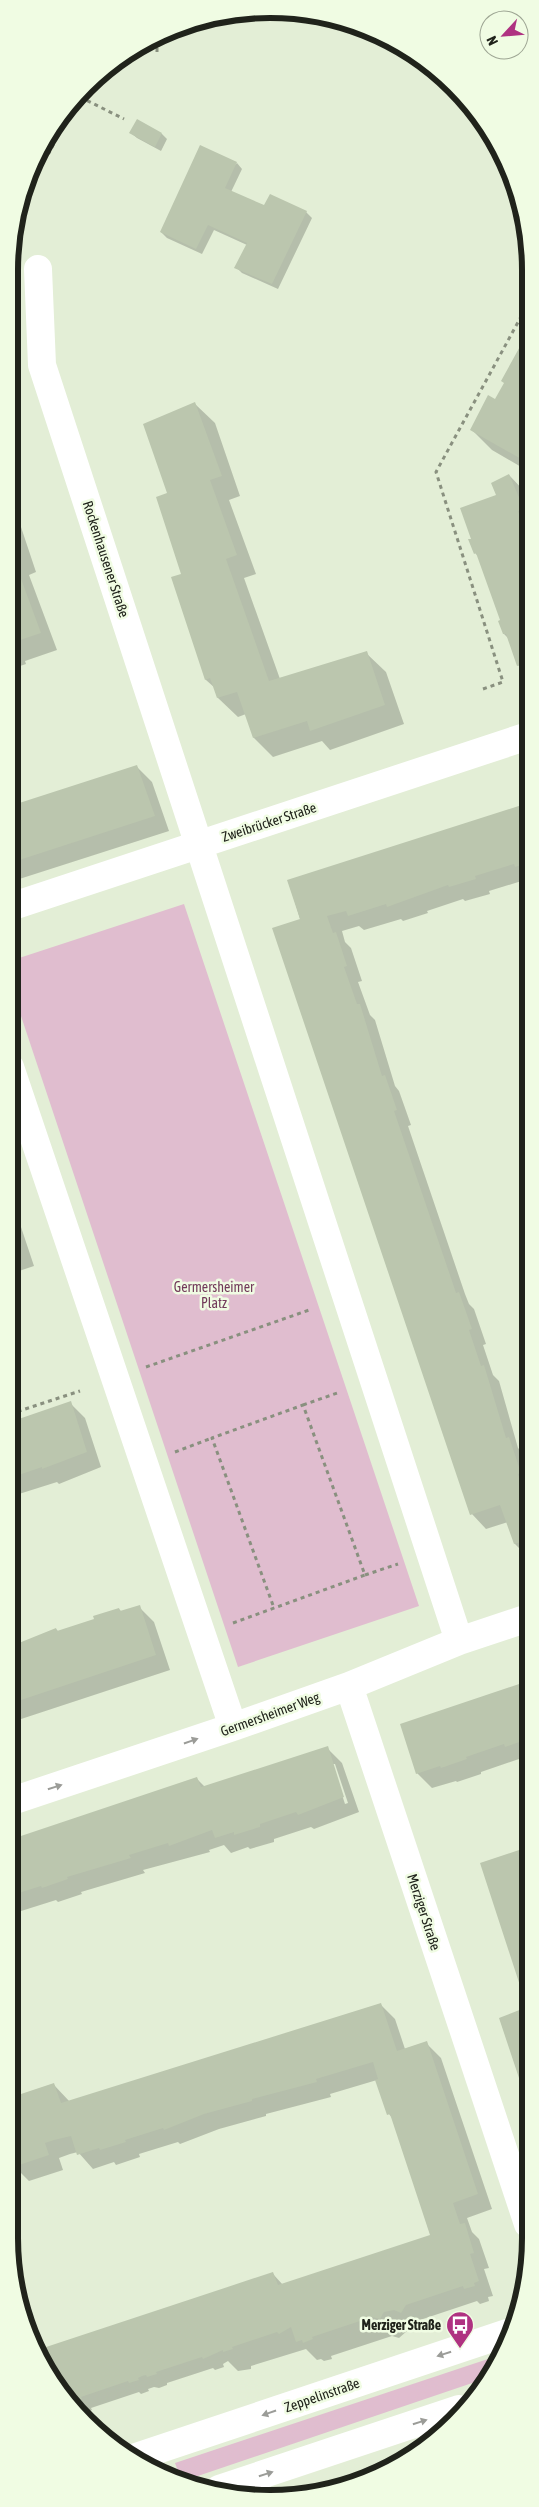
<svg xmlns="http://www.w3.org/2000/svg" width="539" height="2507" viewBox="0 0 539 2507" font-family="'Asap Condensed',sans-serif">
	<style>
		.green { fill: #e0bdcf }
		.shadow { fill: #0003; fill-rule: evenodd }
		.building { fill: #bbc6ae }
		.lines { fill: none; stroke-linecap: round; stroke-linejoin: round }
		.path { stroke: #89907f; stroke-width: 3; stroke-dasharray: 4 4; stroke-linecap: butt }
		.street { stroke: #fff; stroke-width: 28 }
		.secondary { stroke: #fff; stroke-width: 28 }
		.oneway { fill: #9b9c98 }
		.labels { text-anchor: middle; stroke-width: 5; stroke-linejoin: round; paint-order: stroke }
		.street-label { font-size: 14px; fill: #20231b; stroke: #f0fce3 }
		.park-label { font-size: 14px; fill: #723a5a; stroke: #f0fce3 }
		.poi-label { font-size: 14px; font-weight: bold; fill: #20231b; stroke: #f0fce3; text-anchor: end }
		.rim { fill: none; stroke: #20231b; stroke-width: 6 }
	</style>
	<rect width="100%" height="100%" fill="#e3eed6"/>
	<path class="green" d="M184,904l235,702 -181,61 -228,-684v-22z
		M500,2355l-5,13 -8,10 -301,102 -5,-1 -6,-16z"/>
	<path class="shadow" d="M131,133l31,1 5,5 -6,12 -24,-13z
		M237,163l5,6 -11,23 33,15 42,5 6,6 -34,71 -36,-16 -6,-6 11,-22 -33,-15 -12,24 -35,-16 -6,-6z
		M528,335v136l-36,-21 -20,-20 24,-29 9,-18 -2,-2z
		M195,404l20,19 25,73 -11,4 27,74 -12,4 36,101 86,-26 20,19 18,52 -74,26 -8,-9 -49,16 -19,-19 -8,-24 -8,3 -20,-19 -3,-10 -9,-8 -24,-105 -13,-81z
		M11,468l9,29 -8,3 24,72 -7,3 28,75 -32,11 1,3 -15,5z
		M509,475l17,18 2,4v178l-10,-10 -10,-27 -4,-4 -2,-13 -23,-64 -4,-4 -3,-13z
		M137,767l15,15 17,49 -159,51v-74z
		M528,805v74l-39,12 1,3 -25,7 -2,-2 -36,12 1,2 -25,8 -2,-2 -37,11 -5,-4 -17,5 3,11 6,6 11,33 -4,1 12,33 5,5 20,66 4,5 12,34 -3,1 57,168 4,10 5,5 12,35 -3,1 10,30 6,6 19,67 6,6 4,12v91l-13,-13 -7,-22 -22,7 -14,-15 -183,-633z
		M10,1208l7,7 17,51 -24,8z
		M70,1403l15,15 16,49 -42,17 -2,-2 -38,12 1,3 -10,2v-76z
		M139,1607l15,15 16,48 -161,53v-75l47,-19 3,3 37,-12 23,-11 3,3z
		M528,1682v77l-7,2 -2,-2 -38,13v2l-24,8 -1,-1 -24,7 -15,-15z
		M327,1748l15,15 17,49 -45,17 -3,-2 -37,12v3l-24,7 -2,-2 -17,6 -7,-8 -15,5 1,2 -67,18 2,3 -64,19 1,2 -24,8 -2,-2 -38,12 1,3 -10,3v-76l188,-63 8,8zM332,1764h3l13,39 -3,1z
		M380,2004l15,15 10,30 21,-6 15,15 51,151 -25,9 5,14 7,7 10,29 -5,1 9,27 -5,1 1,4 -9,3 -3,-3 -57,19 -4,7 -6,-3 -5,1 2,6 -8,7 -7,-2 -61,20 1,3 -8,2 -3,-2 -4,1 -11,-11 -55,17v3l-13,2 -10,-10 -5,3 1,3 -9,3 -2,-2 -46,15v2l-8,3 -5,-1 -6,2 1,2 -8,3 -2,-2 -48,16 1,2 -8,3 -2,-2 -5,1 -40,-61 236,-77 10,11 148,-49 -38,-117 -4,-5 -12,-34 -47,14 1,3 -65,17v2l-47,13 -39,15 -2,-2 -39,12 1,3 -24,8 -2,-3 -21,7 -15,-17 -8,2 -11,4 4,12 -34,11 -10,-10 -10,4v-75l45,-15 16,17z"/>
	<path class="building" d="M137,119l25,14 -7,14 -26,-14z
		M200,145l37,17 -12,26 39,17 6,-11 37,17 -35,73 -38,-16 13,-25 -39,-18 -12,24 -36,-17z
		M528,332v118l-5,10 -53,-30 18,-35 7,4 9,-16 -3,-2z
		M195,402l27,74 -12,4 27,75 -11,4 43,122 98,-30 18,54 -75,26 -3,-10 -54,17 -16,-46 -20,6 -7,-20 -5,2 -34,-103 10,-3 -25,-77 11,-4 -24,-69z
		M509,474l15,35 -6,2 6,17 4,-2v136l-11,4 -11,-32h-3l-5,-13 2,-1 -24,-67 -2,1 -6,-15h3l-11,-31 36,-13 -5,-12z
		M11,530l8,25 -6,2 28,76 -30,10z
		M137,765l18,51 -145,47v-57z
		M528,803v60l-13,4 -1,-3 -39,12 1,3 -27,8 -1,-2 -61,22 -1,-3 -38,12 -2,-5 -19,5 6,17 3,-1 11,34 -3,1 13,37h3l22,72 3,-1 12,35 -3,1 57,167 5,15 3,-1 13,37 -3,1 12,36 3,-1 22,73 3,-1 12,36 -3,1 5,17 5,-2v51l-14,4 -14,-39 -30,10 -198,-587 28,-9 -13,-39z
		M10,1222l10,29 -10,3z
		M71,1401l16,51 -45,17v-2l-32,11v-56z
		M140,1605l16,50 -147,49v-57l47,-19 1,3 37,-12 -1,-3 26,-8 1,3z
		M528,1681v58l-23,8 -1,-3 -38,13 1,2 -26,9 -1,-2 -24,8 -16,-50z
		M328,1746l16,51 -46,18 -2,-3 -36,12v3l-26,8v-3l-19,6 -3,-8 -43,16 -1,-3 -39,12 2,3 -64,19 1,2 -26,9 -1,-2 -32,10v-56l188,-63 4,10z
		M528,1847v258l-29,-87 28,-11 -47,-144z
		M381,2003l16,48 30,-10 51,153 -25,9 7,21 5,-1 9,30 -4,1 9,27 -5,2 1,3 -11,3 -1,-3 -57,19 -5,8 -7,-3 -10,2 -4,7 -8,-2 -60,20 1,2 -10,4 -1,-3 -6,2 -5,-15 -12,7 -2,-2 -45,15 1,2 -10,3v-2l-20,9 -1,-2 -46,15 1,2 -10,3 -1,-2 -4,1 -4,2 1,2 -10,3 -1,-2 -47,16 1,2 -11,3 -3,-1 -31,-51 236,-78 5,13 152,-50 -40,-121 -3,1 -12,-35 3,-1 -5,-17 -57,17 1,3 -65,17v2l-48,13 -40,16 -1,-2 -38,12 1,2 -26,8 -1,-2 -22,7 -6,-19 -17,4 -9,3 4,12 -36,12 -4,-13v-56l45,-15 7,20z"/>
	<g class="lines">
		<path class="path" d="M157,40v16
			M80,97l44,22
			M40,149l9,4 25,-49
			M483,689l20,-7 -67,-210 92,-168
			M146,1367l166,-58
			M303,1405l37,-13
			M10,1414l70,-23
			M175,1452l37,-14
			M365,1575l33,-11
			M233,1623l132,-48 -62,-170 -91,33 62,170"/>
		<path class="street" d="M38,269l4,96 417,1276
			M10,907l518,-171
			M10,1067l223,660
			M349,1686l179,538
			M9,1802l224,-75 116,-41 110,-45 69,-23"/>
		<path class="secondary" d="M136,2457l371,-124
			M219,2489l240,-80"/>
	</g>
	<defs><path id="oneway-solid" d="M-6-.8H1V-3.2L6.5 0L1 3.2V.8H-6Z" transform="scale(1.25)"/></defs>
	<g class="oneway">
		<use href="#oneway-solid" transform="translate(191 1741) rotate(-19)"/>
		<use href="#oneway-solid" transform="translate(55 1787) rotate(-18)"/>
		<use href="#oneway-solid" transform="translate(444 2354) rotate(162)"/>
		<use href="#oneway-solid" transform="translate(269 2413) rotate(161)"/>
		<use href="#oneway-solid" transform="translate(420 2422) rotate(-18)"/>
		<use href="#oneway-solid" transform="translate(266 2474) rotate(-18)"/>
	</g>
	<defs>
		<g id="bus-pin" transform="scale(1.4375)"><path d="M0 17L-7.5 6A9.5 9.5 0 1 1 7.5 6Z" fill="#af3281" stroke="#f0fce3"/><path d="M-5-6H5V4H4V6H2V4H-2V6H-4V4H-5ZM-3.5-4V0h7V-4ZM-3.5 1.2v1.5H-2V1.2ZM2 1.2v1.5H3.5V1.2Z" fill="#fff"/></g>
	</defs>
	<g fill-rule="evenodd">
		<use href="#bus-pin" x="460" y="2325"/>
	</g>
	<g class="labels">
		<g class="street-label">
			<text transform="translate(106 559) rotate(72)" y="5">Rockenhausener Straße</text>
			<text transform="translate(269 822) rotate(-18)" y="5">Zweibrücker Straße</text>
			<text transform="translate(270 1714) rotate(-20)" y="5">Germersheimer Weg</text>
			<text transform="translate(424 1912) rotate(72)" y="5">Merziger Straße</text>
			<text transform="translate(322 2395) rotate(-19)" y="5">Zeppelinstraße</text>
		</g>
		<g class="park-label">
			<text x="214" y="1292">Germersheimer<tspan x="214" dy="16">Platz</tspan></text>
		</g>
		<g class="poi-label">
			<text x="441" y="2330">Merziger Straße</text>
		</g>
	</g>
	<path d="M0 0H539V2507H0ZM270 18H270A252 252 0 0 1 522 270V2238A252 252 0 0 1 270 2490H270A252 252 0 0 1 18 2238V270A252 252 0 0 1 270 18Z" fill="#f0fce3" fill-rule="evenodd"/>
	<path class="rim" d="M270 18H270A252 252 0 0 1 522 270V2238A252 252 0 0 1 270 2490H270A252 252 0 0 1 18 2238V270A252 252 0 0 1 270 18Z"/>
	<g transform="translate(504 35) rotate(244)"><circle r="24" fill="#f0fce3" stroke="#9da593"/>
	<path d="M0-4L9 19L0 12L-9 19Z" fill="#af3281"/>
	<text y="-8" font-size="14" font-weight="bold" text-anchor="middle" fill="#20231b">N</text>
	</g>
</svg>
